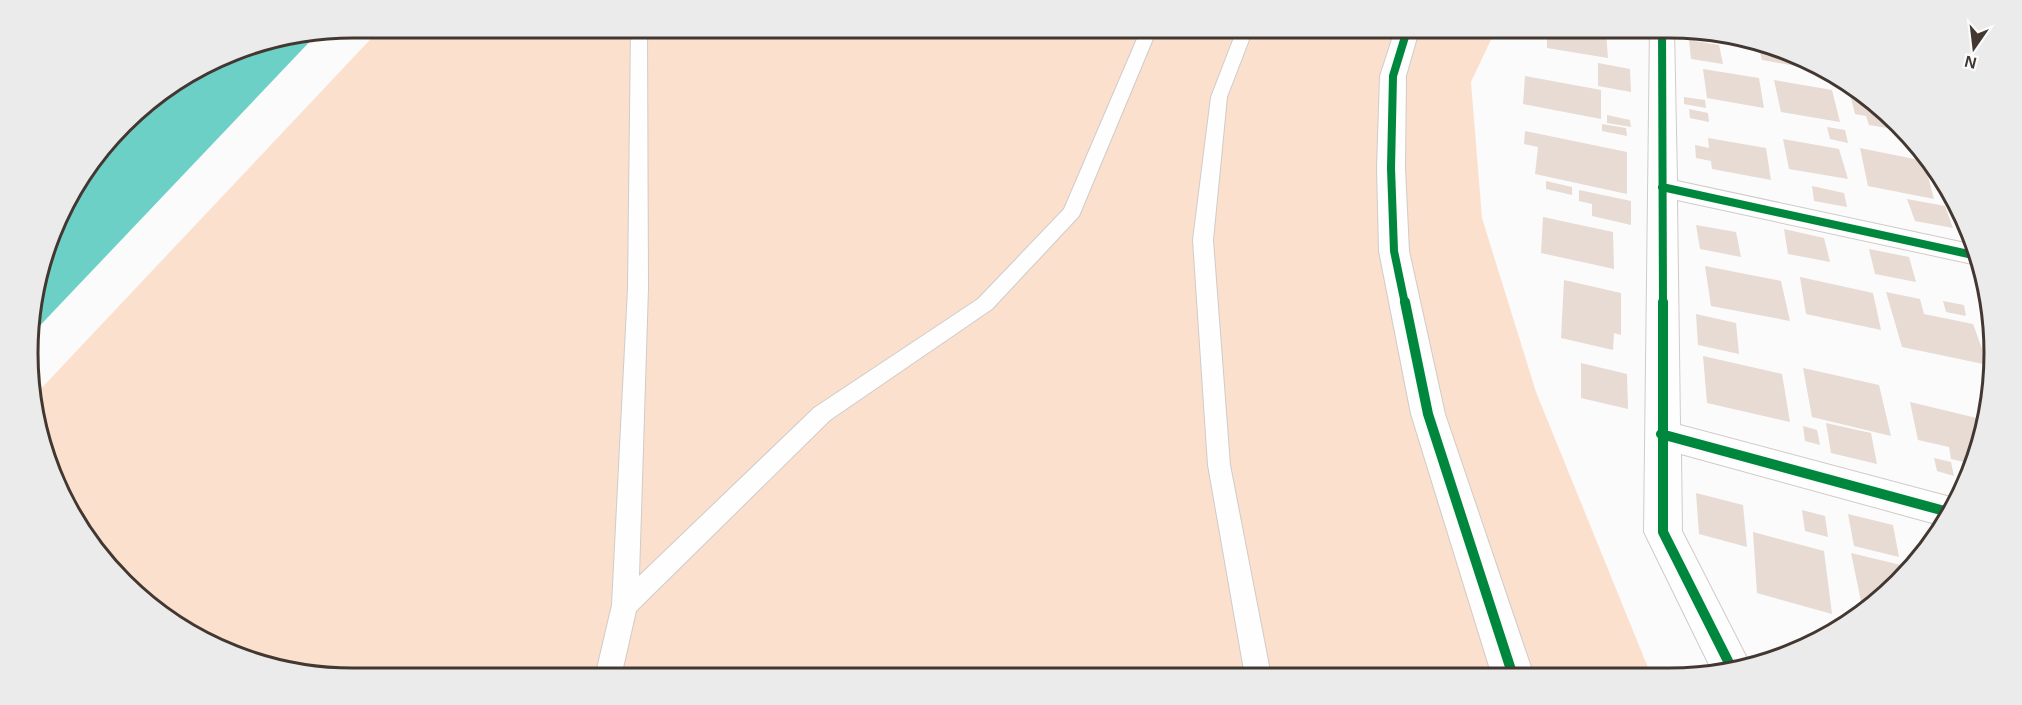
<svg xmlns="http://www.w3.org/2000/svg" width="2022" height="705" viewBox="0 0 2022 705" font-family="Helvetica,sans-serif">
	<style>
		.green { fill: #fce0ce }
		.water { fill: #6cd0c7 }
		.building { fill: #e7dbd3 }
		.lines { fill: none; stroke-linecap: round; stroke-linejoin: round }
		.service-casing { stroke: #d0cbc8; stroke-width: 2 }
		.minor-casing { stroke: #d0cbc8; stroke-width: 2 }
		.service { fill: #fefefe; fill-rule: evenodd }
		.minor { fill: #fefefe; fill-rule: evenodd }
		.cycleway-far1-casing { stroke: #fbfbfb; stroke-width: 10 }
		.cycleway-casing { stroke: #fbfbfb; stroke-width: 14 }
		.cycleway-far1 { stroke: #00873e; stroke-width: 8 }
		.cycleway { stroke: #00873e; stroke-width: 10 }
		.rim { fill: none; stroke: #433831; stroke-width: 3 }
	</style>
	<rect width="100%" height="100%" fill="#fbfbfb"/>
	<path class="green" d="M382,27h1115l-26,55 11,136 54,174 115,283 -1298,3 -84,-11 -98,-44 -89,-89 -44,-98 -3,-41z"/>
	<path class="water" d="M317,34l-286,301 -1,-25 31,-102 77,-100 90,-56z"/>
	<path class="building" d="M1547,27h30l29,5 2,26 -61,-10z
		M1689,40l30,5 4,19 -32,-5z
		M1758,44l11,2 25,12 2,8 -34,-6z
		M1598,63l32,6 1,23 -33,-6z
		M1703,69l56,9 5,30 -57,-10z
		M1525,76l76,14v29l-78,-15z
		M1774,80l58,10 8,32 -59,-10z
		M1860,93l7,1 32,36 -30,-5 -3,-9 -11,-2 -5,-20 12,2z
		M1684,97l21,3 1,8 -22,-4z
		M1689,109l19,4 1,9 -19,-4z
		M1607,115l23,5 1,7 -24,-4z
		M1602,124l24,4 1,8 -25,-5z
		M1827,127l18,3 3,13 -18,-4z
		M1525,131l102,21v42l-92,-20 3,-27 -14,-3z
		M1708,138l58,10 5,32 -59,-11 -1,-8 -15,-3 -1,-13 14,3z
		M1783,139l56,10 9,30 -59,-10z
		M1860,148l64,13 10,38 -66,-13z
		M1546,181l26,6v8l-26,-6z
		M1812,186l32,7 3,14 -33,-6z
		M1579,190l52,11v24l-39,-9v-12l-13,-3z
		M1907,199l38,7 8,22 -38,-7z
		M1543,217l70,15 1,37 -73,-16z
		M1696,225l40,7 5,25 -41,-8z
		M1784,229l40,9 6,24 -42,-8z
		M1869,249l40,8 7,25 -41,-8z
		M1705,266l76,15 9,40 -79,-15z
		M1800,277l73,16 8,37 -75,-16z
		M1564,280l57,13v42l-7,-2 -1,17 -52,-12z
		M1886,292l34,7 4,15 49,10 15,41 -86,-18z
		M1943,301l21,4 2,11 -20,-4z
		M1696,314l40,9 3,31 -41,-9z
		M1703,356l79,18 8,48 -83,-19z
		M1581,363l46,11 1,35 -47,-11z
		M1803,368l76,17 12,51 -79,-19z
		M1910,402l75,18 -1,16 -11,28 -22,-5 -2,-12 -31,-7z
		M1826,423l45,10 6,31 -46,-11z
		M1803,426l14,4 3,15 -15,-4z
		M1934,458l17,4 3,14 -17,-5z
		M1696,493l47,12 4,42 -48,-13z
		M1802,510l23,6 3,21 -23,-6z
		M1848,514l45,11 6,32 -45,-11z
		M1753,532l71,19 8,63 -75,-21z
		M1851,553l58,14 -25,30 -21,14z"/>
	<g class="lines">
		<g class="service-casing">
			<path id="service" d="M631,27h16l1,261 -9,288 175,-168 164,-109 86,-90 78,-182h16l-79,189 -87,93 -162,111 -194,191 -15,66h-26l17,-72 16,-317z
				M1238,27h16l-27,70 -14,143 17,225 41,211h-26l-37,-211 -15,-225 18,-143z"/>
		</g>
		<g class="minor-casing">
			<path id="minor" d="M1396,27h24l-14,49 -1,92 4,83 36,163 89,262h-42l-81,-262 -32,-163 -2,-83 3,-92z
				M1650,27l24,1 3,153 293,63 7,21 -300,-65 3,225 278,74 -7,17 -8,10 -262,-72 1,77 68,133 -36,11 -70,-143z"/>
		</g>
		<use href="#service" class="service"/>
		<use href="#minor" class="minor"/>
		<g class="cycleway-far1-casing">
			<path id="cycleway-far1" d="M1662,27l1,277
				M1662,187l311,68
				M1405,304l-11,-53 -3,-83 2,-92 15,-49"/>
		</g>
		<g class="cycleway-casing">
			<path id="cycleway" d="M1405,302l23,112 85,262
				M1663,302v230l69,137
				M1661,434l291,79"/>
		</g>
		<use href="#cycleway-far1" class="cycleway-far1"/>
		<use href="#cycleway" class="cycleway"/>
	</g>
	<path d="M0 0H2022V705H0ZM353 38H1669A315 315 0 0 1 1984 353V353A315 315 0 0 1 1669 668H353A315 315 0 0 1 38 353V353A315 315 0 0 1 353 38Z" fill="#ecebeb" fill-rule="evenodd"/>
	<path class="rim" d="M353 38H1669A315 315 0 0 1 1984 353V353A315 315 0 0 1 1669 668H353A315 315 0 0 1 38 353V353A315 315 0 0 1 353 38Z"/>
	<g transform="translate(1974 48) rotate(194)" stroke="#fbfbfb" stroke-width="4.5" paint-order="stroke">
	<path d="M0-4.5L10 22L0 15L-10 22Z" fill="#433831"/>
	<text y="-9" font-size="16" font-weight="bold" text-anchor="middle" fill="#433831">N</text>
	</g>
</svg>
